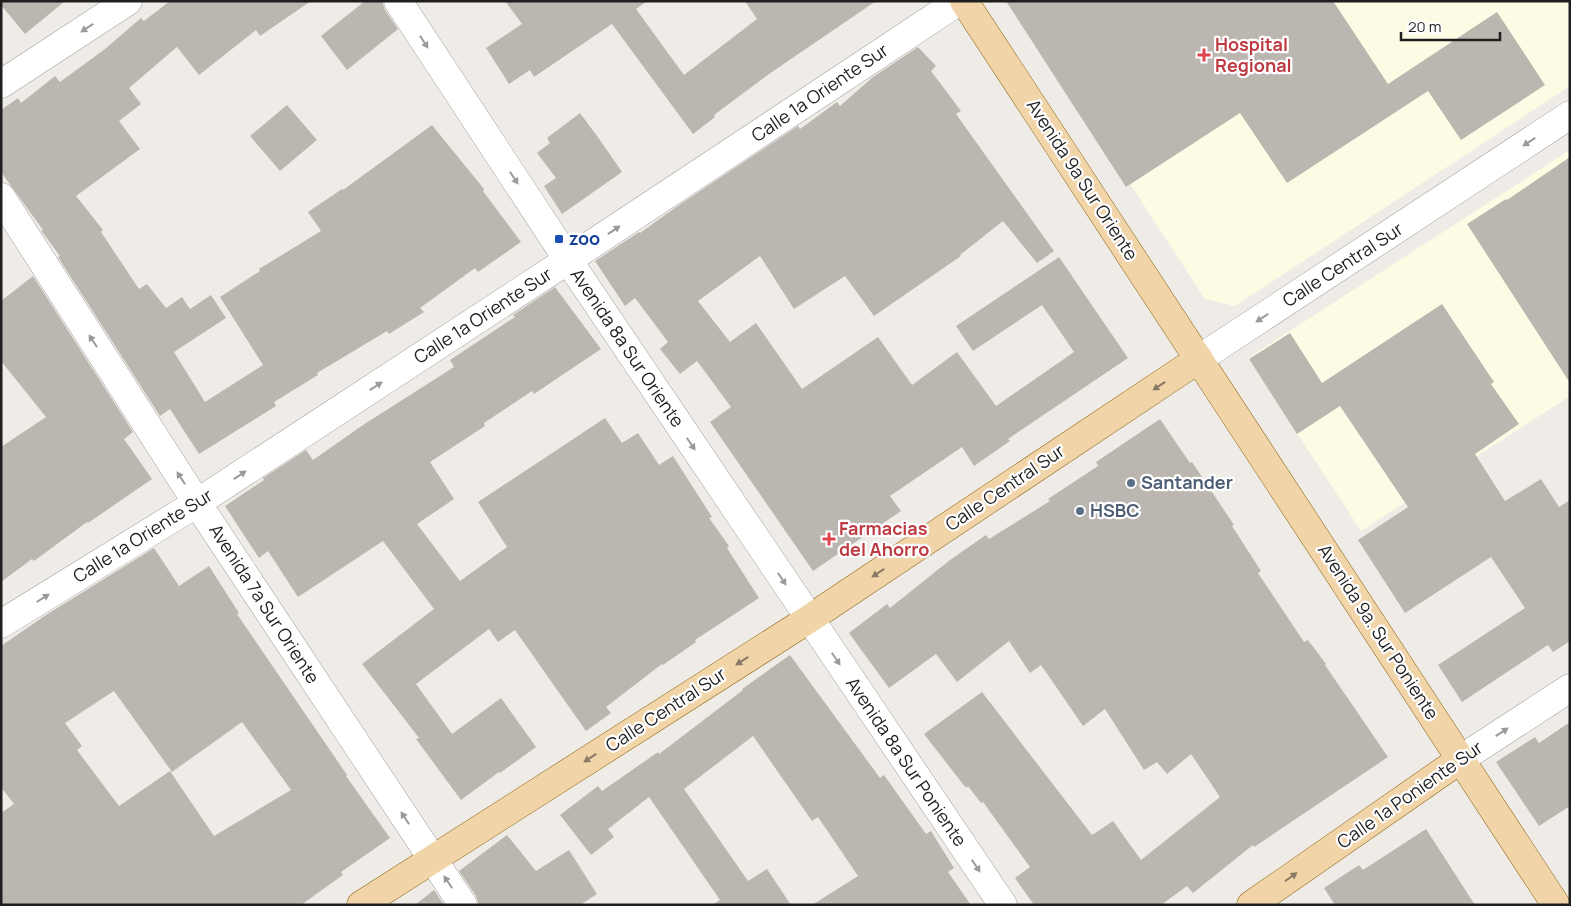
<svg xmlns="http://www.w3.org/2000/svg" width="1571" height="906" viewBox="0 0 1571 906" font-family="Manrope,sans-serif">
	<style>
		.education { fill: #fbfce3 }
		.building { fill: #bcb6b0; fill-rule: evenodd }
		.lines { fill: none; stroke-linecap: round; stroke-linejoin: round }
		.minor-casing { stroke: #a3a3a3; stroke-width: 29 }
		.major-casing { stroke: #8a6511; stroke-width: 29 }
		.minor { stroke: #fff; stroke-width: 28 }
		.major { stroke: #f2d4a9; stroke-width: 28 }
		.oneway { fill: #9a9a9a }
		.oneway2 { fill: #887a64 }
		.health-dot { fill: #e0444e; stroke: #fff; stroke-width: 2 }
		.transit-dot { fill: #1a4fb4; stroke: #fff; stroke-width: 2 }
		.service-dot { fill: #5c6f8a; stroke: #fff; stroke-width: 2 }
		.labels { text-anchor: middle; stroke-width: 4.5; stroke-linejoin: round; paint-order: stroke }
		.health-label { font-size: 18px; font-weight: bold; fill: #be3a42; stroke: #fff; text-anchor: start }
		.street-label { font-size: 18px; fill: #1f1f1f; stroke: #fff }
		.transit-label { font-size: 18px; font-weight: bold; fill: #164399; stroke: #fff; text-anchor: start }
		.service-label { font-size: 18px; font-weight: bold; fill: #4e5e75; stroke: #fff; text-anchor: start }
	</style>
	<rect width="100%" height="100%" fill="#efece7"/>
	<path class="education" d="M1011,1h559v85l-335,220 -30,-7z
		M1570,150v246l-209,135 -113,-173z"/>
	<path class="building" d="M1,1h64l-40,33 -24,-29z
		M170,1h141l-51,35 -4,-6 -57,45 -22,-28 -48,41 12,16 -22,17 21,28 -64,47 27,34 -2,2 38,57 8,-5 19,24 16,-11 8,12 21,-14 15,23 -52,34 31,50 58,-37 -43,-68 40,-26 -1,-2 62,-38 -13,-19 34,-23 1,1 89,-65 52,64 -1,2 38,51 -43,30 -3,-4 -55,40 4,4 -35,22 -2,-3 -70,42 1,2 -44,27 2,4 -77,48 -29,-45 -10,7 -102,-159 2,-1 -17,-23 -2,-2 2,-1 -42,-58v-62l17,-12 3,5 34,-27 5,6 45,-33 36,-31 3,3z
		M365,1h17l3,9 13,19 -51,41 -26,-34z
		M505,1h142l-11,8 48,66 73,-56 -12,-18h131l-107,73 -55,41 1,2 -22,17 -81,-110 -78,53 -4,-7 -21,14 -23,-36 36,-24z
		M1006,1h327l55,83 109,-72 48,73 -84,55 -33,-49 -141,92 -47,-70 -114,74z
		M918,47l18,19 -5,5 30,40 -5,3 98,137 -17,12 -34,-42 -43,34 1,1 -87,60 -29,-40 -51,33 -34,-53 -62,45 32,41 26,-19 46,66 76,-52 34,48 45,-33 39,54 78,-54 -32,-47 -69,46 -17,-25 103,-69 69,101 -120,81 2,2 -36,25 -12,-19 -72,49 11,15 -88,60 -103,-149 21,-15 -34,-46 -17,13 -20,-25 8,-7 -33,-44 -10,8 -30,-45 44,-29 1,1 39,-28 119,-79 2,3 37,-27 3,4 33,-29z
		M287,105l30,35 -37,31 -30,-35z
		M580,113l20,27 22,32 -60,42 -18,-28 12,-8 -19,-25 13,-10 -3,-5z
		M1570,157v226l-103,-159 39,-25 1,1z
		M33,276l100,156 -9,7 28,40 -64,44 -1,-1 -53,39 -2,-2 -31,23v-135l45,-30 -45,-56v-60z
		M555,287l46,62 -67,45 -2,-3 -48,32 1,3 -55,36 24,37 -37,25 43,57 47,-34 -29,-45 127,-84 17,25 16,-10 21,32 14,-9 39,61 -3,1 20,28 -2,2 32,50 -64,42 1,2 -33,23 -1,-1 -56,43 5,6 -25,18 -71,-101 -17,12 -9,-13 -73,55 36,50 49,-36 35,49 -36,26 -1,-1 -38,28 -45,-61 3,-1 -57,-74 72,-55 -51,-68 -85,56 -30,-46 -9,7 -34,-52 39,-26 -1,-2 43,-28 7,10 50,-35 91,-58 -4,-7 65,-43 -2,-2z
		M1442,304l52,78 -3,2 28,40 -44,30 30,47 36,-22 18,28 11,-7v141l-17,11 -5,-7 -86,57 -24,-37 87,-57 -34,-51 -86,56 -47,-73 50,-33 -68,-101 -43,28 -48,-75 41,-26 32,50z
		M1160,419l30,44 2,-1 42,63 -2,1 29,45 -3,2 46,69 4,-2 18,24 -1,1 63,92 -134,90 -1,-2 -60,48 -6,-7 -26,19h-127l-19,-27 15,-11 -47,-65 -2,1 -13,-17 -2,2 -42,-54 58,-42 110,143 21,-14 28,39 79,-63 -29,-43 -24,20 -10,-12 -13,8 -39,-61 -22,17 -42,-61 -11,8 -21,-32 -52,41 -21,-28 -47,34 -40,-55 38,-29 3,4 60,-48 36,-25 3,4 61,-38 -2,-2 50,-33 -2,-4z
		M154,548l25,38 30,-20 30,47 -2,1 110,161 -1,1 44,62 -49,34 2,3 -42,30h-300v-92l13,-9 -13,-17v-141l45,-31zM114,691l58,81 70,-50 49,68 -77,46 -44,-65 -51,35 -42,-56 5,-4 -17,-23z
		M790,655l90,123 4,-3 42,59 5,-3 23,37 -6,4 23,33h-159l46,-29 -40,-59 -6,4 -59,-85 -69,53 64,92 19,-12 24,36h-79l8,-5 -71,-103 -41,32 6,8 -23,18 -31,-40 38,-29 4,5 56,-39 1,2 84,-64 -1,-1z
		M1570,722v84l-31,20 -43,-64 39,-25 4,6z
		M1426,829l49,76h-140l-11,-17 35,-23 4,5z
		M507,835l29,36 33,-21 28,44 -17,11h-101l-3,-9 -17,-25z
		M434,890l10,15h-29z"/>
	<g class="lines">
		<g class="minor-casing">
			<path id="minor" d="M398,1l170,259 435,645
				M1,84l127,-83
				M1,197l196,306 266,402
				M1199,359l371,-244
				M1,624l196,-121 371,-243 391,-259
				M1461,759l109,-71"/>
		</g>
		<g class="major-casing">
			<path id="major" d="M964,1l592,904
				M361,905l448,-286 390,-260
				M1251,905l210,-146"/>
		</g>
		<use href="#minor" class="minor"/>
		<use href="#major" class="major"/>
	</g>
	<defs><path id="oneway-solid" d="M-6-.8H1V-3.2L6.5 0L1 3.2V.8H-6Z" transform="scale(1.25)"/></defs>
	<g class="oneway">
		<use href="#oneway-solid" transform="translate(87 28) rotate(147)"/>
		<use href="#oneway-solid" transform="translate(424 42) rotate(57)"/>
		<use href="#oneway-solid" transform="translate(1529 142) rotate(147)"/>
		<use href="#oneway-solid" transform="translate(514 178) rotate(57)"/>
		<use href="#oneway-solid" transform="translate(614 230) rotate(-34)"/>
		<use href="#oneway-solid" transform="translate(1262 318) rotate(147)"/>
		<use href="#oneway-solid" transform="translate(93 341) rotate(-123)"/>
		<use href="#oneway-solid" transform="translate(376 386) rotate(-33)"/>
		<use href="#oneway-solid" transform="translate(691 444) rotate(56)"/>
		<use href="#oneway-solid" transform="translate(240 475) rotate(-33)"/>
		<use href="#oneway-solid" transform="translate(181 478) rotate(-123)"/>
		<use href="#oneway-solid" transform="translate(782 579) rotate(56)"/>
		<use href="#oneway-solid" transform="translate(43 598) rotate(-32)"/>
		<use href="#oneway-solid" transform="translate(836 659) rotate(56)"/>
		<use href="#oneway-solid" transform="translate(1502 732) rotate(-33)"/>
		<use href="#oneway-solid" transform="translate(405 818) rotate(-123)"/>
		<use href="#oneway-solid" transform="translate(976 866) rotate(56)"/>
		<use href="#oneway-solid" transform="translate(448 882) rotate(-124)"/>
	</g>
	<g class="oneway2">
		<use href="#oneway-solid" transform="translate(1159 386) rotate(146)"/>
		<use href="#oneway-solid" transform="translate(878 573) rotate(146)"/>
		<use href="#oneway-solid" transform="translate(742 661) rotate(147)"/>
		<use href="#oneway-solid" transform="translate(590 758) rotate(147)"/>
		<use href="#oneway-solid" transform="translate(1291 877) rotate(-35)"/>
	</g>
	<g class="health-dot">
		<path d="M1201.5 47.5h5v5h5v5h-5v5h-5v-5h-5v-5h5z"/>
		<path d="M826.5 531.5h5v5h5v5h-5v5h-5v-5h-5v-5h5z"/>
	</g>
	<rect class="transit-dot" x="554" y="234" width="10" height="10" rx="2.5"/>
	<g class="service-dot">
		<circle cx="1131" cy="483" r="5"/>
		<circle cx="1080" cy="511" r="5"/>
	</g>
	<g class="labels">
		<g class="health-label">
			<text x="1215" y="51">Hospital<tspan x="1215" dy="21">Regional</tspan></text>
			<text x="839" y="535">Farmacias<tspan x="839" dy="21">del Ahorro</tspan></text>
		</g>
		<g class="street-label">
			<text transform="translate(820 93) rotate(-34)" y="6">Calle 1a Oriente Sur</text>
			<text transform="translate(1082 180) rotate(57)" y="6">Avenida 9a Sur Oriente</text>
			<text transform="translate(1343 265) rotate(-33)" y="6">Calle Central Sur</text>
			<text transform="translate(483 316) rotate(-33)" y="6">Calle 1a Oriente Sur</text>
			<text transform="translate(627 348) rotate(56)" y="6">Avenida 8a Sur Oriente</text>
			<text transform="translate(1005 488) rotate(-34)" y="6">Calle Central Sur</text>
			<text transform="translate(143 536) rotate(-32)" y="6">Calle 1a Oriente Sur</text>
			<text transform="translate(264 604) rotate(57)" y="6">Avenida 7a Sur Oriente</text>
			<text transform="translate(1378 632) rotate(57)" y="6">Avenida 9a. Sur Poniente</text>
			<text transform="translate(666 710) rotate(-33)" y="6">Calle Central Sur</text>
			<text transform="translate(906 762) rotate(56)" y="6">Avenida 8a Sur Poniente</text>
			<text transform="translate(1410 795) rotate(-35)" y="6">Calle 1a Poniente Sur</text>
		</g>
		<g class="transit-label">
			<text x="569" y="245">zoo</text>
		</g>
		<g class="service-label">
			<text x="1141" y="489">Santander</text>
			<text x="1090" y="517">HSBC</text>
		</g>
	</g>
	<rect width="1571" height="906" fill="none" stroke="#1f1f1f" stroke-width="5"/>
	<path d="M1401 32v8h99v-8" fill="none" stroke="#1f1f1f" stroke-width="2.5"/>
	<text x="1408" y="32" font-size="15" fill="#1f1f1f" stroke="#ffffff" stroke-width="4" paint-order="stroke">20 m</text>
</svg>
